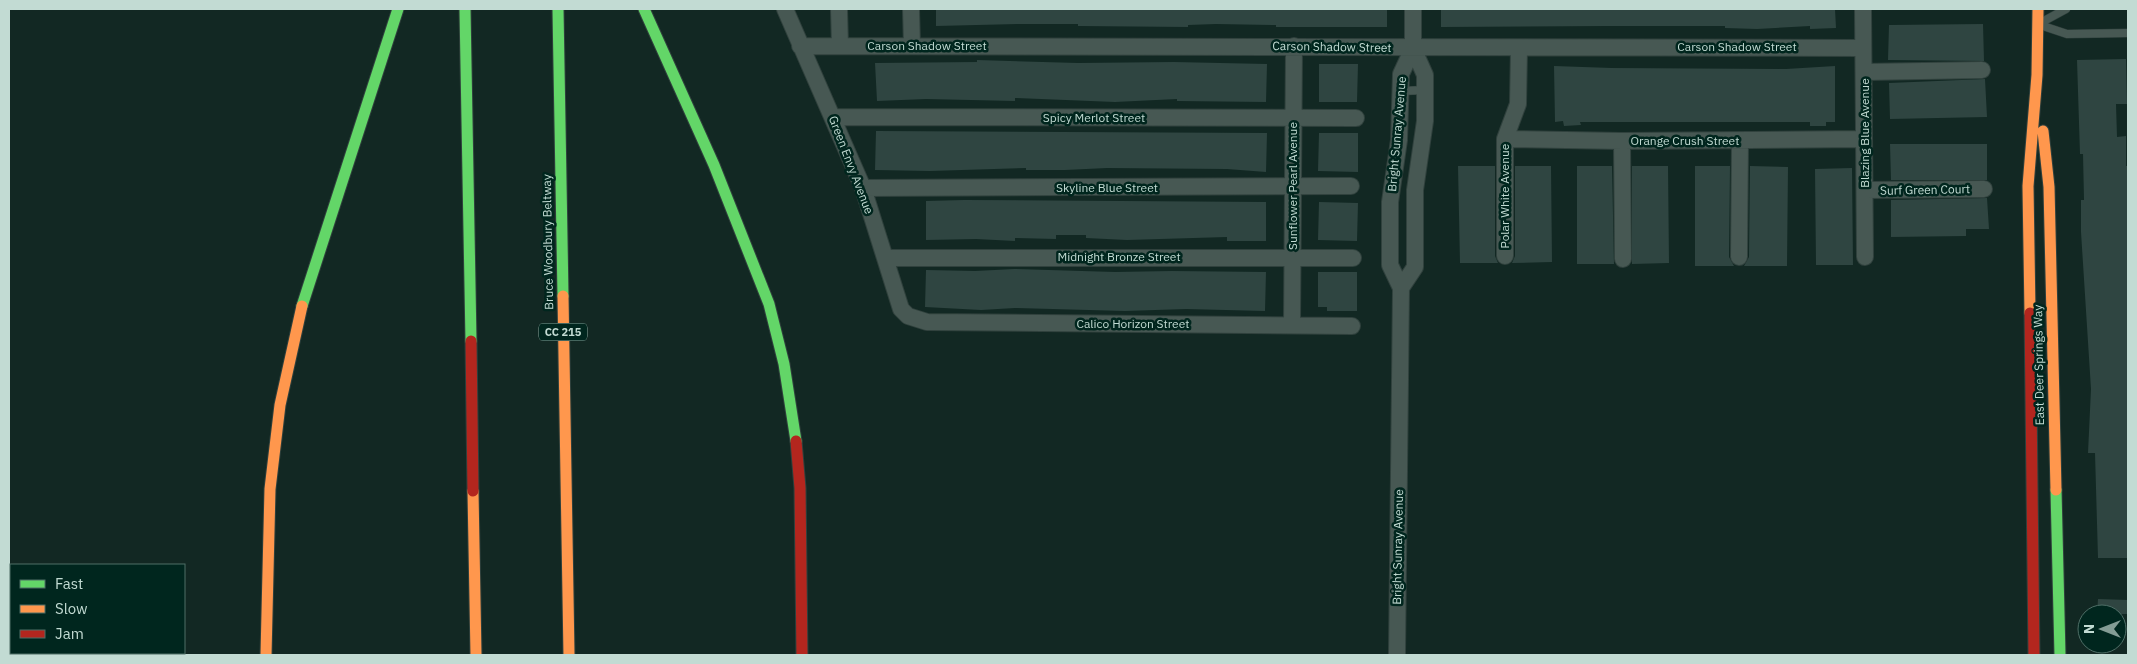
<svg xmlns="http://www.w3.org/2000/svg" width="2137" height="664" viewBox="0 0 2137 664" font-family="'IBM Plex Sans',sans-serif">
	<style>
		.building { fill: #2f4541 }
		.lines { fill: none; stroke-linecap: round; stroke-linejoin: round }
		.lane-casing { stroke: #30413d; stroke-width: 9 }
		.street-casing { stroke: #30413d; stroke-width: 18 }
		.fast-casing { stroke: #30413d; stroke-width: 13 }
		.slow-casing { stroke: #30413d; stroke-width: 13 }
		.jam-casing { stroke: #30413d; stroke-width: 13 }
		.lane { stroke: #475853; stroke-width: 8 }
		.street { stroke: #475853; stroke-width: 16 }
		.fast { stroke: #63d668; stroke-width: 11 }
		.slow { stroke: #ff974d; stroke-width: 11 }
		.jam { stroke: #b3261e; stroke-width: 11 }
		.labels { text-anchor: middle; stroke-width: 5; stroke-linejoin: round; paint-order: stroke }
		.shield { fill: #00261e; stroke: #88a59d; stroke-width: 1 }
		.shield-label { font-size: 11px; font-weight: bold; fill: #c2dbd3 }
		.street-label { font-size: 12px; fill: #c2dbd3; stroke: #00261e }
	</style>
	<rect width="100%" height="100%" fill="#122823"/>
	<path class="building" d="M936,9h451v18h-111v-2l-60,-1 -28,1v2l-110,-1v-2h-57l-85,2z
		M1441,9h394l1,19 -26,1v-3l-53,3 -32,-1v-2h-117l-167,1z
		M1983,24l1,37 -96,-1 1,-35z
		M2126,59l1,45h-11l1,33 9,-1v30h2v392h-30l-3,-105h-7l3,-64 -10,-157v-32h3l-1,-46h-3l-3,-94z
		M977,60l101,3 96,-1 93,2 -1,38 -89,-1v-2l-62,3 -100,-4v3l-89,-2 -49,2 -2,-38 102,-1z
		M1319,64h39l-1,38h-38z
		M1554,66l58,2 174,1 49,-3v56h-9v4h-16v-4h-230l1,3 -17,1 -1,-5 -8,1z
		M1985,79l2,38 -97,2 -1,-36z
		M876,131l391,2 -1,39 -39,-3 -120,-1 -42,2h-39v-2l-96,3 -55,-1z
		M1319,133h39v39l-40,-1z
		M1890,144h97v36h-96z
		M1458,166h37v90l3,7h-38z
		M1515,166h36l1,96 -40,1 3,-7z
		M1577,166h35l2,98h-37z
		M1632,166h36l1,97 -37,1z
		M1695,166h35l-1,91 5,9h-39z
		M1750,166l38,1 -1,99h-43l5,-9z
		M1852,168l1,97h-37l-1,-96z
		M1987,198l2,31h-23v7l-75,1v-37z
		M964,200l302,2v39h-39v-4l-100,3 -41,-2v-3h-30v4l-41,-1v3l-39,-2 -50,1v-39z
		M1319,202l39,1 -1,38 -39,-1z
		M1014,269l101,3 57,-1 94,1 -1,39 -79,-2 -61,2 -110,-3 -34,2 -56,-3 1,-37 49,1z
		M1318,272h39v39h-30v-4h-9z
		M2098,599l30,1v14h-31z"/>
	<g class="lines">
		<g class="lane-casing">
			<path id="lane" d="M2042,22l24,-13
				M2040,25l27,9 61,-1
				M1402,91l23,-1"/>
		</g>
		<g class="street-casing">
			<path id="street" d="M785,9l78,179 38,121 7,7 19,6 425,4
				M839,9l1,37
				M911,9l1,37
				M1863,9l2,248
				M800,46l1063,2
				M1864,72l118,-2
				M833,117l523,1
				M1505,139l117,2 242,-2
				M1622,141l1,118
				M863,188l488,-2
				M1865,190l119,-1
				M1505,256v-117l13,-35 1,-56
				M1739,257l1,-116
				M885,258h468
				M1401,288l14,-21v-77l10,-69v-46l-12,-27
				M1292,325l2,-279
				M1397,655l4,-367 -11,-23v-63l9,-62 2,-66 12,-26v-39"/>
		</g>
		<g class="fast-casing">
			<path id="fast" d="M465,9l6,332
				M558,9l5,287
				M644,9l70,156 55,139 15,60 12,77
				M302,306l96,-297
				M2056,490l4,165"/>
		</g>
		<g class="slow-casing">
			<path id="slow" d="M2043,131l6,56 7,303
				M563,296l6,359
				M2030,313l-2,-127 9,-111 1,-66
				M473,491l3,164
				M266,655l4,-166 10,-84 22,-99"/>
		</g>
		<g class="jam-casing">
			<path id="jam" d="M2030,313l4,342
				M471,341l2,150
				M796,441l4,47 2,167"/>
		</g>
		<use href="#lane" class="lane"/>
		<use href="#street" class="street"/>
		<use href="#fast" class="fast"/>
		<use href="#slow" class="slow"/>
		<use href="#jam" class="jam"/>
	</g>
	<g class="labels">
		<rect class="shield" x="539" y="323.5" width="48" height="17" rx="4"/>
		<g class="shield-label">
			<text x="563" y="336">CC 215</text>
		</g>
		<g class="street-label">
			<text x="927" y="50">Carson Shadow Street</text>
			<text transform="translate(1332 47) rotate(1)" y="4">Carson Shadow Street</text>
			<text x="1737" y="51">Carson Shadow Street</text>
			<text x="1094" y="122">Spicy Merlot Street</text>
			<text transform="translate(1865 133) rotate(-90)" y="4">Blazing Blue Avenue</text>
			<text transform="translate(1397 134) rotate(-85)" y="4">Bright Sunray Avenue</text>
			<text x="1685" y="145">Orange Crush Street</text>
			<text transform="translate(851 165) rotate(69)" y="4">Green Envy Avenue</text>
			<text transform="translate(1293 186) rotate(-90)" y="4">Sunflower Pearl Avenue</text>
			<text x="1107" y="192">Skyline Blue Street</text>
			<text transform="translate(1925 190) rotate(-1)" y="4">Surf Green Court</text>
			<text transform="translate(1505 196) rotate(-90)" y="4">Polar White Avenue</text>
			<text transform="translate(548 242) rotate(-91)" y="4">Bruce Woodbury Beltway</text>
			<text x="1119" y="261">Midnight Bronze Street</text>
			<text x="1133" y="328">Calico Horizon Street</text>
			<text transform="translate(2039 365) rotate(-91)" y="4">East Deer Springs Way</text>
			<text transform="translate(1398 547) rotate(-89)" y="4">Bright Sunray Avenue</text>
		</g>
	</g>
	<rect width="2137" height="664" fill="none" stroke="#c2dbd3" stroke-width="20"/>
	<rect x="10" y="564" width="175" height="90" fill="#00261e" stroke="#4e6e66"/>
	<rect x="20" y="580" width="25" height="8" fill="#63d668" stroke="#4e6e66"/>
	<text x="55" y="589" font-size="15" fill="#c2dbd3">Fast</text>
	<rect x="20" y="605" width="25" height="8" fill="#ff974d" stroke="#4e6e66"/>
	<text x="55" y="614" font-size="15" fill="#c2dbd3">Slow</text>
	<rect x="20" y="630" width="25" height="8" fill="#b3261e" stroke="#4e6e66"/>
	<text x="55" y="639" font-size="15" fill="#c2dbd3">Jam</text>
	<g transform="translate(2102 629) rotate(270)"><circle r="24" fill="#00261e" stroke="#4e6e66"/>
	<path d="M0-4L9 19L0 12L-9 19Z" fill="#849c95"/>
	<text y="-8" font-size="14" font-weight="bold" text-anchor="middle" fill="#c2dbd3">N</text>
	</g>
</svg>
